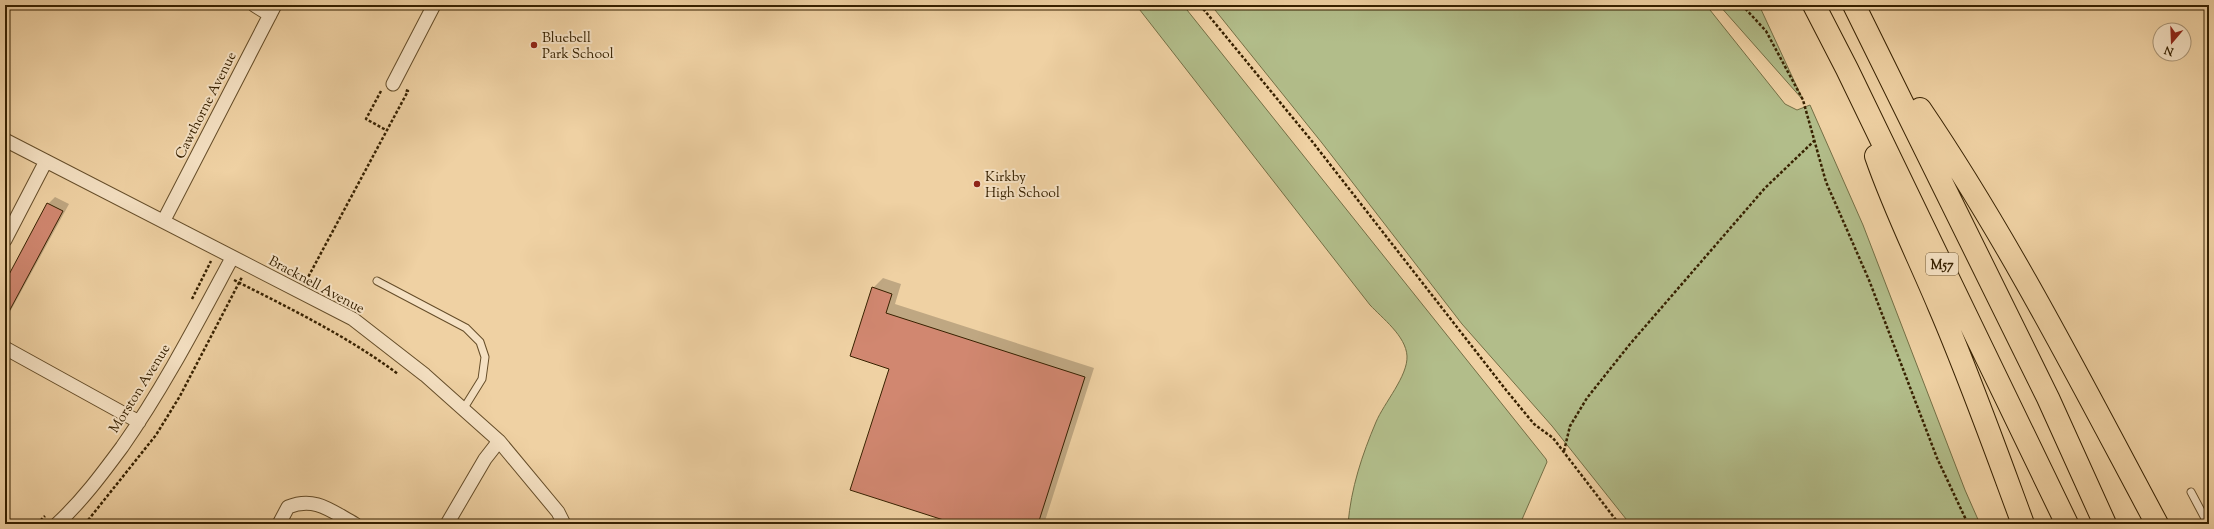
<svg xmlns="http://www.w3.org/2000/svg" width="2214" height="529" viewBox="0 0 2214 529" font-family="'Sorts Mill Goudy',serif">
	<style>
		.green { fill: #b2bd8a; stroke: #746f45 }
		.shadow { fill: #0003 }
		.building { fill: #d18770; stroke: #372100 }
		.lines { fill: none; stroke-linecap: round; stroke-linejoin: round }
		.lane-casing { stroke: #654d29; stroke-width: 9 }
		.street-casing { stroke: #654d29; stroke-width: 15 }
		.highway-casing { stroke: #372100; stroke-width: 24 }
		.path { stroke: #372100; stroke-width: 2.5; stroke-dasharray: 3 2; stroke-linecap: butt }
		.lane { stroke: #f5e1c3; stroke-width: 7 }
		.street { stroke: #f5e1c3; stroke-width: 13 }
		.highway { stroke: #efd1a3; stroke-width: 22 }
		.poi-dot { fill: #8f2418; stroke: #f5e1c3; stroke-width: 1.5 }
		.labels { text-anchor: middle; stroke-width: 4; stroke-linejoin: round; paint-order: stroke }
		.shield { fill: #f5e1c3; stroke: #705b3a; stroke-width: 1 }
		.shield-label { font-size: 13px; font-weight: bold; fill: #372100 }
		.poi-label { font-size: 14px; fill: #372100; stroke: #f5e1c3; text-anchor: start }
		.street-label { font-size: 14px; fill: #372100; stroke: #f5e1c3 }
	</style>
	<rect width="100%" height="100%" fill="#efd1a3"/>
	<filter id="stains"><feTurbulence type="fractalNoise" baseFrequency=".005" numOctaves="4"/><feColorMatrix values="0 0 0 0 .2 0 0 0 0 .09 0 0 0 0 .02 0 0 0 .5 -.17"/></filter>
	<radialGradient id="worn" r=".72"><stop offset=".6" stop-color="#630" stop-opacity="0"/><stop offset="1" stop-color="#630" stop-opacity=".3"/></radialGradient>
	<path class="green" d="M1136,5h47l363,454 1,3 -27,62h-172c3,-36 14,-69 28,-102 8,-19 32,-46 31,-66 -1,-20 -25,-38 -37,-51z
		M1211,5h495l79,99 12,6 13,-5 53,120 102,265 15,34h-350l-78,-98 -90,-102 -140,-181z
		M1719,5h40l44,95z"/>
	<path class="shadow" d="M55,197l14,7 -64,117v-36l43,-81z
		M883,278l18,6 -6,20 199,64 -50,156h-85l-69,-156 -17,-80z"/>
	<path class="building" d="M47,203l16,8 -58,108v-37z
		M872,287l20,7 -6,19 199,64 -47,147h-82l-106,-34 39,-121 -39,-13z"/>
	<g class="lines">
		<g class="lane-casing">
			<path id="lane" d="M377,281l89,47 14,14 5,15 -3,22 -18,29
				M2191,492l17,32"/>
		</g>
		<g class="street-casing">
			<path id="street" d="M254,5l16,10
				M393,84l41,-79
				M5,140l348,179 72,56 74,66 59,71 6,12
				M164,220l111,-215
				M5,240l41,-79
				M5,348l134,74
				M57,524c25,-23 45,-50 65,-77 42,-60 75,-124 110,-189
				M279,524l9,-17c27,-11 43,4 67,17
				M447,524l38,-65 14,-18"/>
		</g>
		<g class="highway-casing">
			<path id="highway" d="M1814,5l33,64 220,455
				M1854,5l194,393 57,126
				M1920,109c89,131 162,275 237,415
				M1876,156c18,52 42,100 63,150 31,72 57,145 84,218"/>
		</g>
		<path class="path" d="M1200,5l111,135 195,250 28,34 19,14 66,86
			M1742,5l24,26 37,69 23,82 43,98 68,178 31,66
			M381,91l-15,28 20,11
			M234,280c57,29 113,56 164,94
			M306,281l102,-190 -3,-1
			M192,299l19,-38
			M1564,451l6,-25 17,-28 43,-54 135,-156 49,-47
			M37,524l8,-8
			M85,524l71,-89 24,-39 62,-119"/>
		<use href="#lane" class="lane"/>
		<use href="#street" class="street"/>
		<use href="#highway" class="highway"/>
	</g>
	<g class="poi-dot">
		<circle cx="534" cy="45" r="4"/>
		<circle cx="977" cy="184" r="4"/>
	</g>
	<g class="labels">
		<rect class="shield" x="1926" y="253" width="32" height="22" rx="3"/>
		<g class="shield-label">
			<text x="1942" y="269">M57</text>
		</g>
		<g class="poi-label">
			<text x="542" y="42">Bluebell<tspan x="542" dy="16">Park School</tspan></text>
			<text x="985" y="181">Kirkby<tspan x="985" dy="16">High School</tspan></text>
		</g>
		<g class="street-label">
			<text transform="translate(205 105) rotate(-63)" y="5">Cawthorne Avenue</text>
			<text transform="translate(317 284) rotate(28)" y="5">Bracknell Avenue</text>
			<text transform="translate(139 388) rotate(-58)" y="5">Morston Avenue</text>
		</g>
	</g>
	<rect width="2214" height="529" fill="none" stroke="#efd1a3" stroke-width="20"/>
	<rect x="6" y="6" width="2202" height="517" fill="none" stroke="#372100" stroke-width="2"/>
	<rect x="10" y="10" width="2194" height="509" fill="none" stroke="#372100"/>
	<g transform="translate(2172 42) rotate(199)"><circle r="19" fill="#f5e1c3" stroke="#a99475"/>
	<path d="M0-3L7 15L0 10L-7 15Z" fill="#8f2418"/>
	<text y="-6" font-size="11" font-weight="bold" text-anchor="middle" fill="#372100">N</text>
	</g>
	<rect width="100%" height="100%" filter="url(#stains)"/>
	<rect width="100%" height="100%" fill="url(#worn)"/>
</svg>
